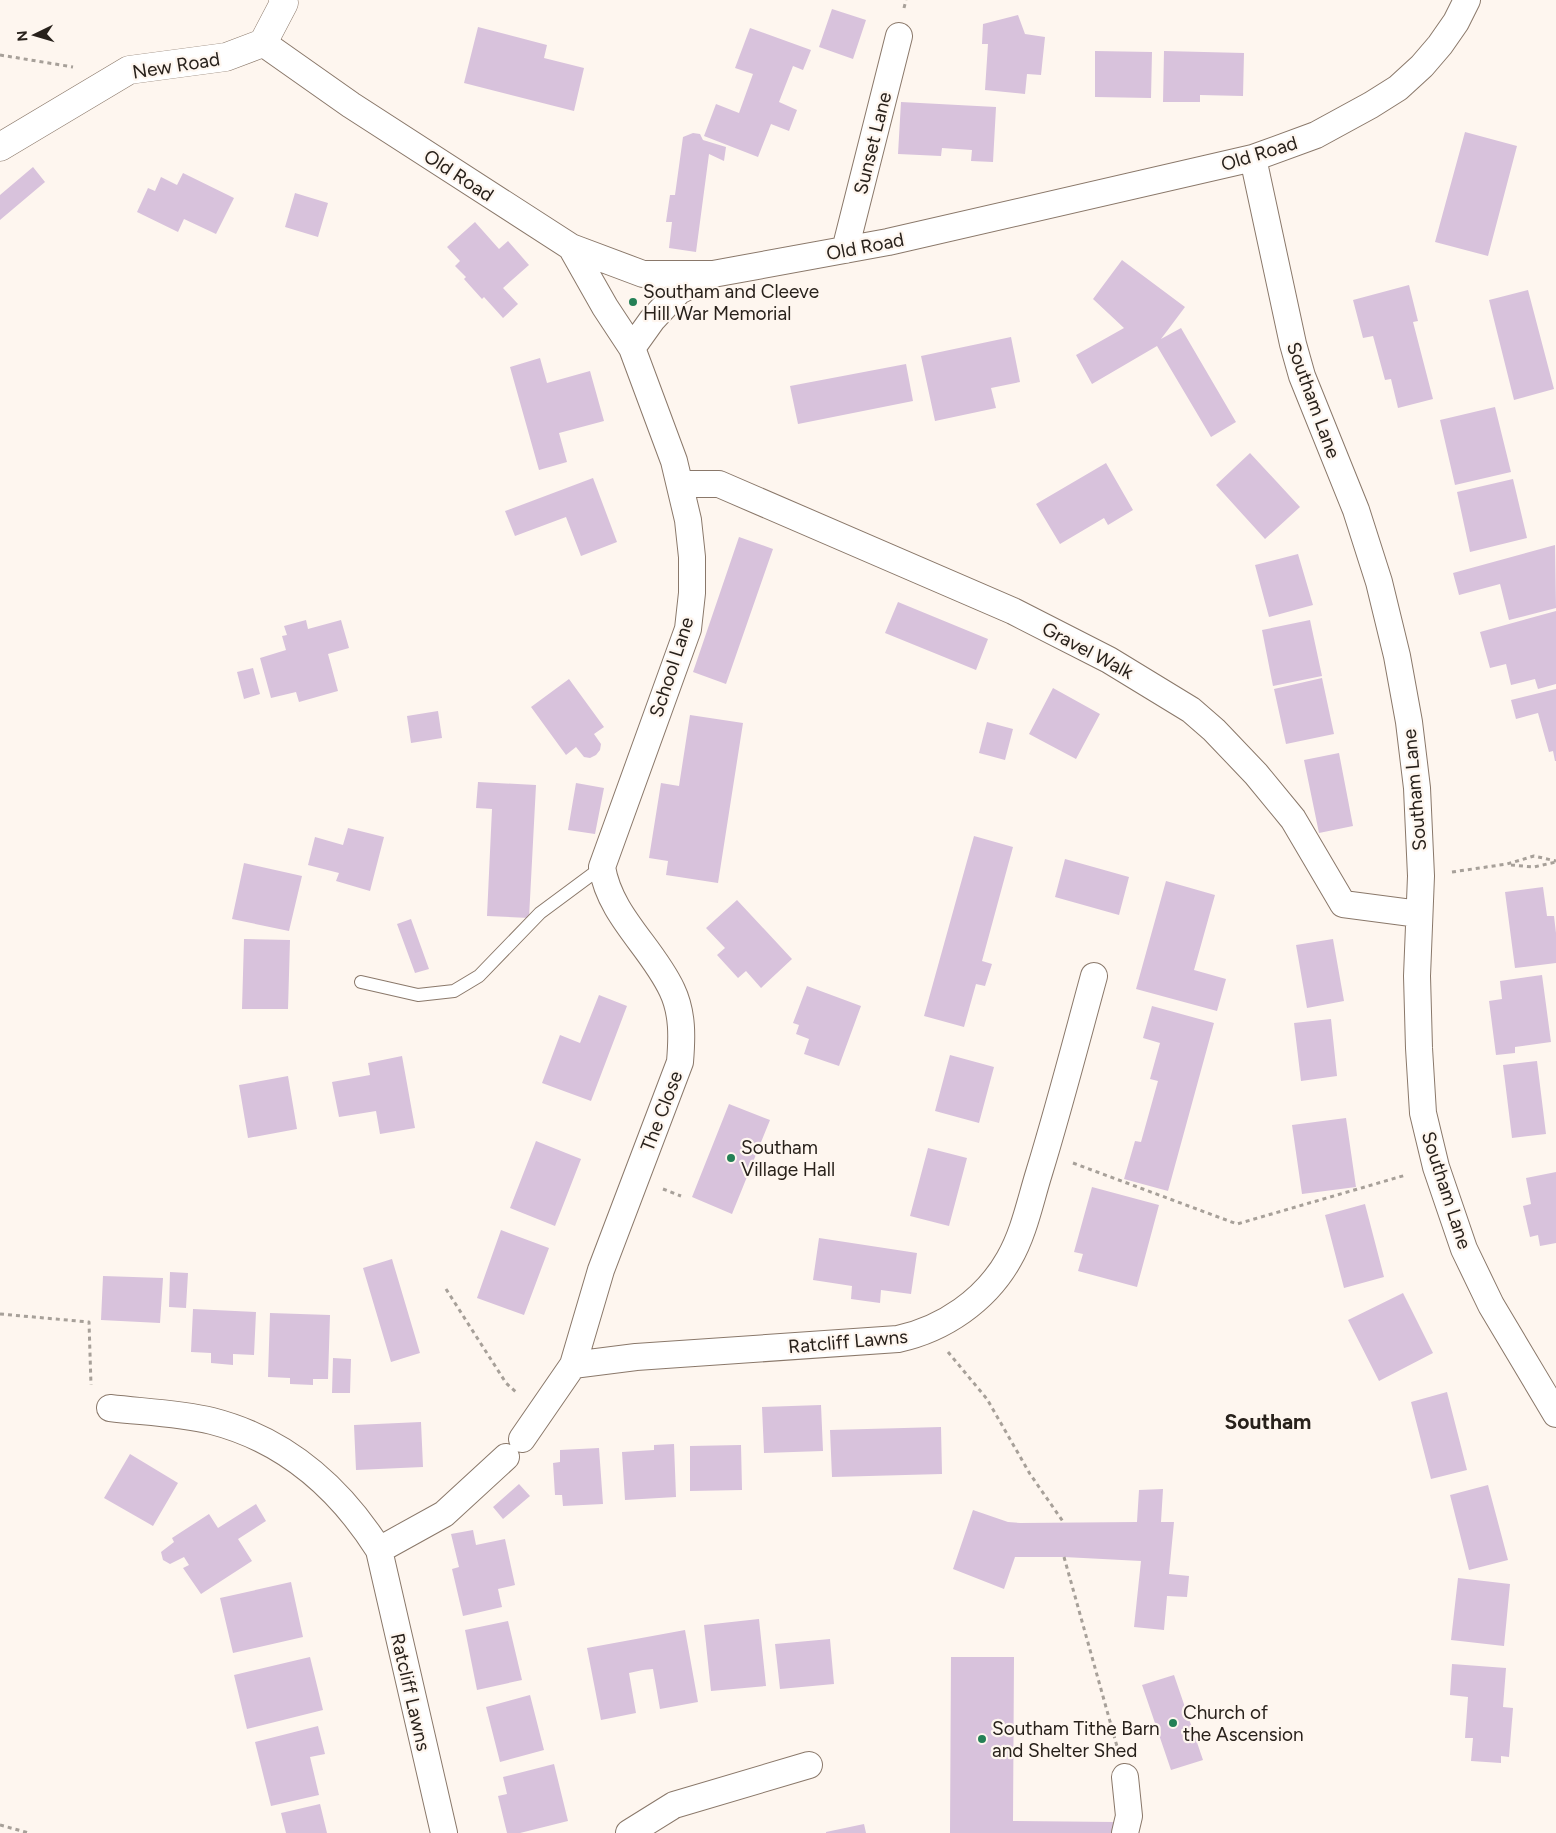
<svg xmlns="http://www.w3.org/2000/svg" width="1556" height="1833" viewBox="0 0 1556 1833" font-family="Figtree,sans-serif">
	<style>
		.building { fill: #d8c2dc }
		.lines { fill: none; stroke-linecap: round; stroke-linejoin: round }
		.service-casing { stroke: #8a786a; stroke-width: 14 }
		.minor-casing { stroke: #8a786a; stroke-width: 28 }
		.tertiary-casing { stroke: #8a786a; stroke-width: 29 }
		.path { stroke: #a7a099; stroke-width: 3; stroke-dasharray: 4 4; stroke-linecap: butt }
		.service { stroke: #fff; stroke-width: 12 }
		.minor { stroke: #fff; stroke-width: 26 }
		.tertiary { stroke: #fff; stroke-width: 28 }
		.poi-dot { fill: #248056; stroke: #fef6ef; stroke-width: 2 }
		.labels { text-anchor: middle; stroke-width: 4.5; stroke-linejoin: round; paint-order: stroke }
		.street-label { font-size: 19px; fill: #28211b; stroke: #fef6ef }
		.poi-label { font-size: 19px; fill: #28211b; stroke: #fef6ef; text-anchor: start }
		.quarter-label { font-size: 21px; font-weight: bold; fill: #28211b; stroke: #fef6ef }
	</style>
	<rect width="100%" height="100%" fill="#fef6ef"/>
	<path class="building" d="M832,9l34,11 -13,39 -34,-12z
		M1018,15l7,19 20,3 -4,38 -14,-1 -2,20 -40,-4 3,-46h-6l1,-20z
		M478,27l69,18 -3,13 40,10 -10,43 -110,-28z
		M750,28l61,22 -8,20 -10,-4 -14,36 18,8 -8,21 -18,-7 -13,33 -54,-21 12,-32 23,9 14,-39 -18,-6z
		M1095,51l57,1 -1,46 -56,-1z
		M1164,51l80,2 -1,43 -43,-1v7h-37z
		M901,102l95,5 -3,55 -22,-1 1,-11 -30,-2 -1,8 -43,-2z
		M1465,132l52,14 -29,110 -53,-14z
		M693,133l7,1 3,6 23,7 -2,14 -15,-7 -13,98 -27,-4 3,-26h-6l4,-27h5l8,-58z
		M33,167l12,15 -45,38v-25z
		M183,173l51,25 -18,36 -32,-15 -6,13 -41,-20 11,-24 7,3 6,-14 16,8z
		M295,193l33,10 -10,34 -33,-10z
		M475,222l24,27 9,-8 21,24 -26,23 15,16 -15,14 -19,-21 -2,2 -18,-20 2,-2 -11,-11 5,-5 -13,-14z
		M1122,260l63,47 -24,32 20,-11 55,94 -25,15 -54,-91 -65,38 -16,-29 48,-27 -31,-29z
		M1409,285l9,36 -5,1 20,77 -35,9 -7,-29 -6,1 -12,-44 -10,2 -10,-38z
		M1528,290l26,99 -40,11 -25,-100z
		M1011,337l9,45 -29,6 5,20 -61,13 -14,-65z
		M540,358l7,25 43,-12 14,50 -45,12 8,29 -28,8 -29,-103z
		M906,364l7,37 -115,23 -8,-38z
		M1495,407l16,65 -56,13 -15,-65z
		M1250,453l50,54 -35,32 -49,-54z
		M1106,463l27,47 -25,15 -4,-7 -44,26 -24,-40z
		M593,478l24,64 -36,14 -15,-39 -51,19 -10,-25z
		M1513,479l14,59 -57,14 -13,-60z
		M739,537l34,12 -47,135 -33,-12z
		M1555,545l1,63 -47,12 -9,-36 -41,11 -6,-22z
		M1298,554l15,51 -44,12 -14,-52z
		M898,602l90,37 -12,31 -91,-37z
		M1556,611v73l-18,5 -3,-10 -24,6 -5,-21 -16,4 -10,-36z
		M306,620l2,9 33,-9 8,28 -21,6 10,37 -39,11 -3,-10 -25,6 -11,-40 26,-8 -4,-14 5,-1 -3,-9z
		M1310,620l12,56 -49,10 -11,-56z
		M253,668l7,26 -16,5 -7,-27z
		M1322,678l12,56 -48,10 -12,-55z
		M569,679l35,48 -10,7 7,10 -1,6 -4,5 -6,3 -6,-1 -8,-10 -10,8 -35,-48z
		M1053,688l47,26 -24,45 -47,-25z
		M1556,689v72h-1l-2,-10 -4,1 -11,-39 -22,6 -5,-19z
		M438,711l4,27 -31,5 -4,-27z
		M690,715l53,8 -25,160 -52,-8 2,-14 -19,-3 12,-75 18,3z
		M987,722l26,7 -8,31 -26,-7z
		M1339,753l14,73 -34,7 -15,-73z
		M478,782l58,3 -7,133 -42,-2 5,-107 -16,-1z
		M576,783l28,5 -9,46 -27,-4z
		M348,828l36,9 -14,54 -34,-10 3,-8 -31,-8 7,-28 28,8z
		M974,836l39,11 -31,114 10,3 -7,22 -9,-2 -12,43 -40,-11z
		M1065,859l64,18 -10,38 -64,-18z
		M244,863l58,13 -13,55 -57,-12z
		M1166,881l49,14 -21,75 32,9 -9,32 -81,-22z
		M1543,887l4,29h7l2,17v30l-41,5 -10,-76z
		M737,900l55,59 -31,29 -15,-17 -8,7 -21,-23 8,-7 -19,-20z
		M411,919l18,50 -14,4 -18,-49z
		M244,939l46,1 -2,69h-46z
		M1333,939l11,62 -37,7 -11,-63z
		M1542,975l9,67 -36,5v6l-19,2 -7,-54 13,-2 -2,-18z
		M807,986l54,20 -22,60 -35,-12 5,-15 -13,-5 3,-9 -6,-2z
		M599,995l28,11 -36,95 -49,-18 18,-48 20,8z
		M1152,1006l62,17 -46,168 -44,-12 11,-38 6,1 17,-61 -8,-2 10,-36 -17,-5z
		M1331,1019l6,57 -36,5 -7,-58z
		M950,1055l44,12 -15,56 -44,-12z
		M402,1056l13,72 -35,6 -4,-23 -37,6 -7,-35 38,-7 -2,-12z
		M1537,1061l9,73 -34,4 -9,-73z
		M288,1076l9,53 -49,9 -9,-53z
		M729,1104l41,16 -38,94 -40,-17z
		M1346,1118l10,69 -54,7 -10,-69z
		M536,1141l45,18 -26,67 -45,-18z
		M928,1148l39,10 -18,68 -39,-10z
		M1556,1172v71l-16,3 -2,-11 -8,2 -7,-31 8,-2 -5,-26z
		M1092,1187l67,18 -22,82 -59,-16 5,-17 -9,-2z
		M1365,1204l19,73 -40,11 -19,-73z
		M501,1230l48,18 -25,67 -47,-17z
		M819,1238l98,15 -6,41 -30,-4 -1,13 -29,-4 1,-13 -39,-6z
		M392,1259l28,94 -29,9 -28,-94z
		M170,1272l18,1 -2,35 -17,-1z
		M103,1276l60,2 -3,45 -59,-3z
		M1403,1293l30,60 -54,28 -31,-61z
		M193,1309l63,3 -2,43 -21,-1v11l-22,-2v-10l-20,-1z
		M270,1313l60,2 -2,64h-15v6l-23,-1v-6l-22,-1z
		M333,1358l18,1 -1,34h-18z
		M1447,1392l20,78 -36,9 -20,-77z
		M821,1405l2,46 -59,2 -2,-46z
		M421,1422l2,45 -67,3 -2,-45z
		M941,1427l1,47 -110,3 -2,-47z
		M674,1444l2,53 -51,3 -3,-48 32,-2v-5z
		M741,1445l1,45 -52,1v-45z
		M599,1448l4,56 -40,2 -1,-11h-7l-2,-32 7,-1v-12z
		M130,1454l48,29 -25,43 -49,-28z
		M519,1484l11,12 -27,23 -10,-12z
		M1488,1485l20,75 -39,10 -19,-75z
		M1163,1489l-2,33h13l-5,52 20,2 -2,21 -20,-1 -3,34 -30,-3 7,-66 -77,-4h-49l-11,32 -51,-20 20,-59 35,12 12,1 117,-1 2,-32z
		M256,1504l10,17 -28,18 14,22 -51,33 -18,-26 6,-3 -5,-8 -14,7 -7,-4 -2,-8 13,-10 -2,-4 37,-24 9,14z
		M473,1530l3,15 29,-6 10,46 -17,4 4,18 -39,9 -11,-47 7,-2 -8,-33z
		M1458,1578l52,6 -6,62 -53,-6z
		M291,1582l12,55 -70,16 -13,-55z
		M759,1619l7,67 -55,5 -7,-66z
		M508,1621l14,59 -45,10 -12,-60z
		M685,1630l13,72 -38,7 -7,-40 -10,1 -14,3 7,40 -35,7 -14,-72z
		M830,1639l4,45 -54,5 -5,-45z
		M310,1657l13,53 -76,19 -13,-54z
		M951,1657h63l-1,164 102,1v11h-165z
		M1452,1664l54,4 -3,39 10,1 -4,49 -8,-1v7l-30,-2 2,-23h-8l3,-41 -18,-2z
		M1174,1675l29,85 -32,10 -29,-85z
		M530,1695l14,55 -44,12 -14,-55z
		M318,1726l7,28 -15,3 9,38 -48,11 -16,-64z
		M554,1764l14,57 -48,12h-13l-9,-37 9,-2 -4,-17z
		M320,1804l7,29h-41l-5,-20z
		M864,1824l2,9h-40v-1z"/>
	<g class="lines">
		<g class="service-casing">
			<path id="service" d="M361,982l57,13 36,-4 25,-15 61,-63 62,-46"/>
		</g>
		<g class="minor-casing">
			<path id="minor" d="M263,43l88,62 220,142 72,27h70l175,-32 365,-84 63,-23 55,-30 27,-17 24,-22 18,-21 16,-23 11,-22
				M1253,158l40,186 9,32 54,134 23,72 18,74 12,66 8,66 4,88 -4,100 2,72 4,65 13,54 28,82 27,56 65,109
				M845,250l54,-214
				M632,348l20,-28 27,-29 29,-14
				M681,484h38l294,127 96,49 82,50 23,20 42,44 37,45 50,85 76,10
				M573,1365l63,-8 262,-18c46,-10 88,-39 111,-80 15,-26 21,-57 30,-86 20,-65 37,-131 55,-197
				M110,1408c34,4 69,5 102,13 74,19 127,66 167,129
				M522,1439l51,-74 28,-95 79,-208c2,-24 3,-49 -8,-72 -20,-43 -62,-74 -70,-123l86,-238 4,-36v-36l-4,-37 -14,-59 -42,-113 -27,-41 -34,-60
				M444,1833l-65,-283 65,-36 62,-57
				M629,1833l45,-28 135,-40
				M1125,1833l4,-17 -4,-39"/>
		</g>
		<g class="tertiary-casing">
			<path id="tertiary" d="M0,147l129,-77 97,-13 37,-14 21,-40 -1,-3"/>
		</g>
		<path class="path" d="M904,8l2,-8
			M0,55l73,12
			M1511,865l23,2 22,-5
			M1452,872l55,-8 27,-8 22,5
			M1073,1163l164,61 169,-49
			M663,1189l18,7
			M446,1289l60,94 11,10
			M0,1314l89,8 2,63
			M948,1352l39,47 43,75 34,49
			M1064,1557l54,193
			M0,1825l29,8"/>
		<use href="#service" class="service"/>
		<use href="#minor" class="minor"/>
		<use href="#tertiary" class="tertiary"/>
	</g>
	<g class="poi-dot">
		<circle cx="633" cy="302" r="5"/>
		<circle cx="731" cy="1158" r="5"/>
		<circle cx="1173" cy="1723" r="5"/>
		<circle cx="982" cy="1739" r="5"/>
	</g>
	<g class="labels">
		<g class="street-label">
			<text transform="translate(176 65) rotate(-9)" y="7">New Road</text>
			<text transform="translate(872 143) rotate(-76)" y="7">Sunset Lane</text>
			<text transform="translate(1259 153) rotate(-17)" y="7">Old Road</text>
			<text transform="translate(459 175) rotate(33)" y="7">Old Road</text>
			<text transform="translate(865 246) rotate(-11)" y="7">Old Road</text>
			<text transform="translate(1314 400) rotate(70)" y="7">Southam Lane</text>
			<text transform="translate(1088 650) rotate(28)" y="7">Gravel Walk</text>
			<text transform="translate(671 667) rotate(-72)" y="7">School Lane</text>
			<text transform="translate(1414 790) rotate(-95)" y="7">Southam Lane</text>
			<text transform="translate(661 1111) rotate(-69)" y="7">The Close</text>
			<text transform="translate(1447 1190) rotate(72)" y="7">Southam Lane</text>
			<text transform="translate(848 1341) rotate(-5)" y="7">Ratcliff Lawns</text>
			<text transform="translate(411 1692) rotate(77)" y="7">Ratcliff Lawns</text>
		</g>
		<g class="poi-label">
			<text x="643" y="298">Southam and Cleeve<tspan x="643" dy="22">Hill War Memorial</tspan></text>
			<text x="741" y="1154">Southam<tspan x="741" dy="22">Village Hall</tspan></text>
			<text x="1183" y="1719">Church of<tspan x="1183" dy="22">the Ascension</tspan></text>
			<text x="992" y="1735">Southam Tithe Barn<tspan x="992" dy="22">and Shelter Shed</tspan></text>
		</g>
		<g class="quarter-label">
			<text x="1268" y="1429">Southam</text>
		</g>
	</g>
	<g transform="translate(35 35) rotate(265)" stroke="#fef6ef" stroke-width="4" paint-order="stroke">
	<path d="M0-4L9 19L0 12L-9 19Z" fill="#28211b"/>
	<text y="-8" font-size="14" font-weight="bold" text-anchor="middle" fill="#28211b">N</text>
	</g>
</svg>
